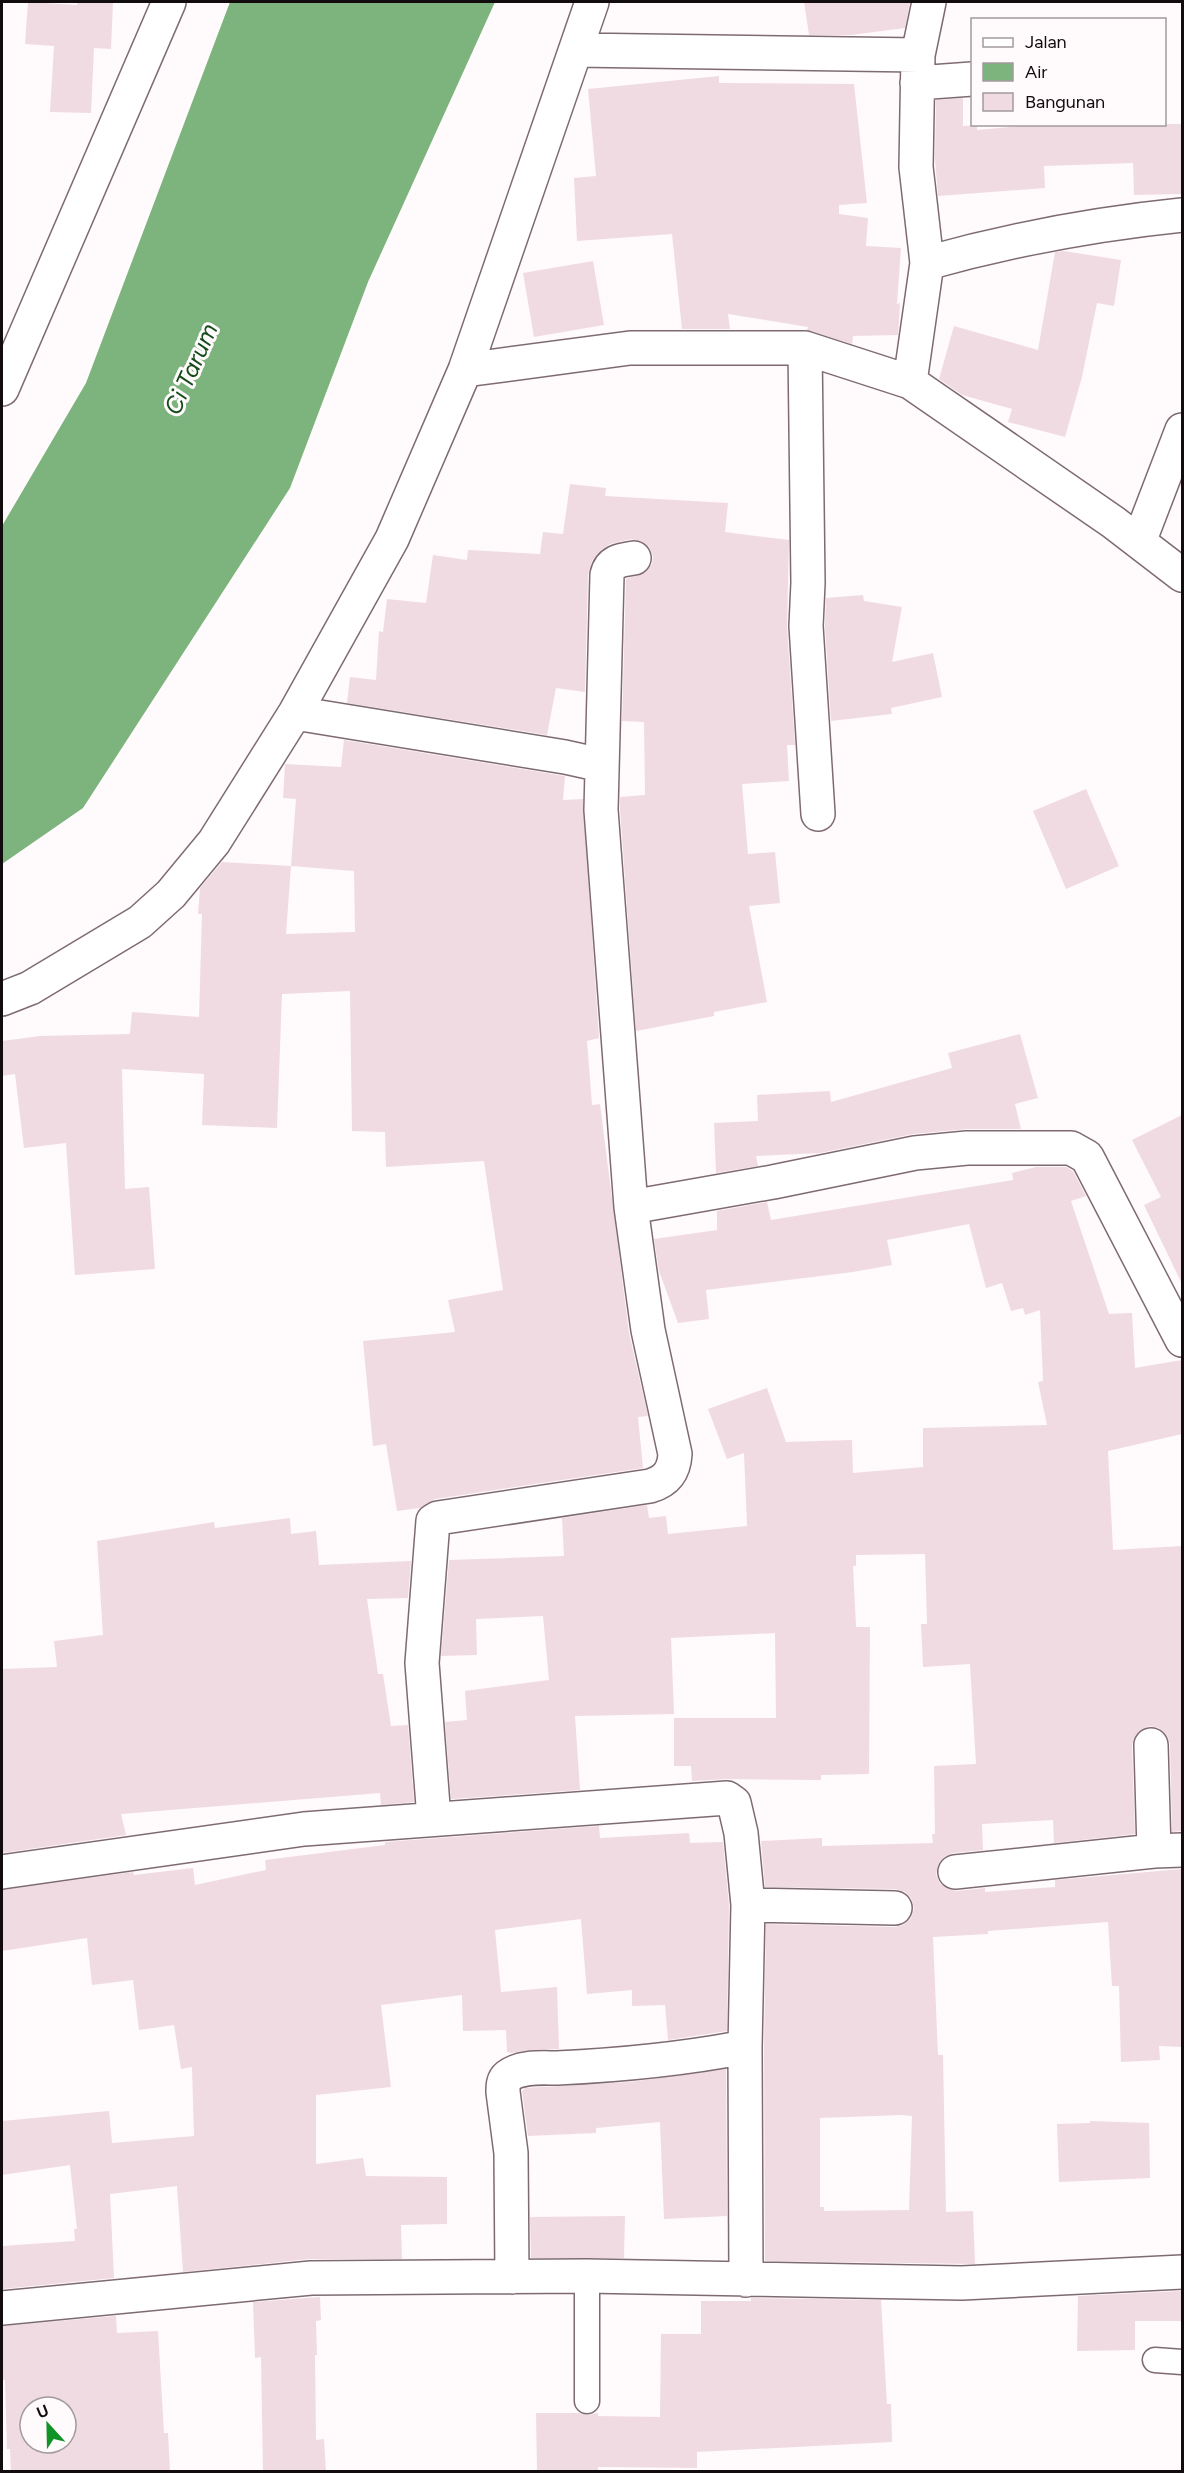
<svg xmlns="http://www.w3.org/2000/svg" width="1184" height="2473" viewBox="0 0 1184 2473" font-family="Figtree,sans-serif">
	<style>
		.water { fill: #7db37d }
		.building { fill: #f1dbe3; fill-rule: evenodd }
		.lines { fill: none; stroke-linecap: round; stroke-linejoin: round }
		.lane-casing { stroke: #7e6b72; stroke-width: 27 }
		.street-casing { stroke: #7e6b72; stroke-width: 36 }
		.lane { stroke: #fff; stroke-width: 24 }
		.street { stroke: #fff; stroke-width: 33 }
		.labels { text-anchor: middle; stroke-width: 6; stroke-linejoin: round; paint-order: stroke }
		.water-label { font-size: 24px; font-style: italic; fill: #154d19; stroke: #fffafc }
	</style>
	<rect width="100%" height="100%" fill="#fffafc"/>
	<path class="water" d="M230,2h265l-127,280 -78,206 -207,320 -81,56v-338l84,-143z"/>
	<path class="building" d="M28,2l49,3v-3h36l-2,47 -17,-1 -3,65 -41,-1 4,-66 -29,-2z
		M804,2h106l-5,26 -54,7h-42z
		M719,76v7l135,1 13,119 -28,2v9l29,4 -2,28 35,2 -4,56 3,-1 -2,32 -45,1 -1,8 -45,-14 1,-3 -80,-13 2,15h-48l-10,-95 -95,7 -3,-63 22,-2 -8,-87z
		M963,98v28l14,-1v5l67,-6h138v70l-48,1 -1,-32 -89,3 1,22 -107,8 -3,-37 1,-59z
		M1064,251l57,9 -7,46 -17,-3 -15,74 -17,60 -57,-15 4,-13 -50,-14 -23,-16 15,-53 84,24 17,-98z
		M593,261l11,64 -70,12 -11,-64z
		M570,484l36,4 -1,8 123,7 -3,29 64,8 -2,87 8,118h-8l2,36 -47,3 6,70 27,-2 5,51 -31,3 18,96 -53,10v4l-78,15 -16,-221v-13l25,-2 -1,-73 -22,-1 4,-142 20,-7 6,-8 1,-8 -4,-9 -8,-6 -10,-2 -21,5 -10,7 -8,10 -4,14 -3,117 -29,-4 -9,47 -200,-32 3,-26 26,3 3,-49 4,1 4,-33 39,4 7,-48 34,5 1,-10 72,4 3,-22 20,2z
		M863,595l1,6 38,6 -10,55 41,-9 9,44 -51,11 1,6 -61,7 -6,-95 1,-28z
		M344,740l221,36 -2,24 20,-1 16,239 -12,3 5,64 8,-1 29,229 19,83 -10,1 5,51 -208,31 -15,9 -23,3 -11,-67 -13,2 -10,-105 92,-9 -7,-32 55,-10 -19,-129 -98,6 -1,-35 -33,-1 -2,-140 -68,3 -5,134 -75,-3 2,-51 -82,-5 3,120 24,-2 6,82 -80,6 -9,-132 -42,5 -9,-74 -13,2v-35l38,-5 90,-2 2,-22 67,5 3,-103h-4l2,-26 22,-26 69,4 5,-67 -13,-1 2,-34 56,3zM291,866l63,5 1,61 -69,2z
		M1086,789l33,77 -53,23 -33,-78z
		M1020,1034l18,64 -23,6 6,25h-54l-54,5 -93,19 -64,3 2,10 -42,7 -2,-50 44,-2 -1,-26 73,-4 1,11 121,-34 -4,-15z
		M1182,1115v169l-38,-79 17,-8 -29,-57z
		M1036,1167h30l7,4 13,25 -15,5 38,113 23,-1 3,55 47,-8v74l-74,17 5,99 69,-4v285l-10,1 -2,-88 -3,-8 -8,-8 -9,-2 -8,3 -7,7 -3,9 3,89 -81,9 -1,-23 -71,4 1,26 -30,3 -9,4 -6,8 -2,10 4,8 8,6 9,2 28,-3v4l70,-5v-7l127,-11v178l-23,-1 1,14 -39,2 -2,-76h-7l-4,-64 -120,9v3l-55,3 5,118h5l3,157 27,-1 2,53 -210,-3 -1,-214 2,-123 129,3 8,-2 8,-7 3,-10 -3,-10 -6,-6 -10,-3 -130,-2 -4,-46 61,-3v8l111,-3 -1,-9h3l-1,-68 42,-2 -6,-100 -47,3 -2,-43h6l-2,-70 -69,1v11h-3l3,61h14l-1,147 -48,1v5l-95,-1 -34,2 -1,-15h-17v-48h102l-1,-85 -104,5 3,76 -99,2 5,74 -129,9 -6,-77 22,-2 -2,-29 84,-11 -6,-64 -67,3 1,36 -36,1 8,-96 115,-4 -2,-38 85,-13 2,13 17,-2 2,18 79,-8 -3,-73 -17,6 -19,-50 59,-21 19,54 66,-2 1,33 70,-6v-39l124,-3 -9,-43 5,-1 -3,-71 -15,5 -2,-7 -12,3 -9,-28 -16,5 -17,-64 -82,16 5,25 -39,7 -147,18 3,29 -31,4 -19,-52 -5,-32 63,-9v-19l50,-9 4,18 242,-40 -1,-7zM902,2115l10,1 -3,94 -85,1v-4h-4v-89z
		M290,1518l1,16 25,-3 3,34 92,-4 -3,37 -41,1 11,75h5l8,52 17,-1 6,77 -33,3 -1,-12 -259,21 5,21 -124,18v-184l55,-2 -3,-26 49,-6 -6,-94 117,-19 1,6z
		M599,1826l1,12 89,-5 1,10 33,-1 6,64 -2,125 -59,9 -3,-35 -33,1v-16l-45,4 -6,-75 -86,11 6,62 56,-5 2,62 -30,1 -18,3 -4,-1 -1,-22 -43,1 -1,-36 -81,10 10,82 -75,8v69l47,-6 3,18 81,1v47l-46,1 1,34h-93l-126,13 -6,-86 -67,8 4,84 -112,11v-43l73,-5 -1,-12h3l-7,-64 -68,10v-54l107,-10 3,32 82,-7 -2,-69 -11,2 -7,-44 -35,5 -6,-50 -41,5 -5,-47 -85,13v-61l131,-18 1,3 59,-7 2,17 71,-15 -1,-10 120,-15v-3z
		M726,2069l1,147 -63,3 -4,-97 -64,6v5l-68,3 -6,-45 3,-3 105,-6z
		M1090,2121l59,2 1,55 -91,4 -2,-58 33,-1z
		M625,2216l-1,42h-93l-1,-41z
		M1182,2291v30h-47v29l-58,1 1,-55z
		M320,2297l1,23 -5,1 1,34h-2l1,85 8,-1 2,33h-63l-2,-115 -6,1 -2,-56z
		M751,2298l130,2 6,104h4l1,38 -195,10v16l-99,-1v3l-61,1 -1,-58h43l9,2 10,-2v3l62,1 1,-83h40v-33h50z
		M116,2316l1,17 41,-2 6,102h4l2,38 -159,1 -1,-23h-3l-2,-69h-3v-54zM30,2407h36v36h-36z"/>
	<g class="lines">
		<g class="lane-casing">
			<path id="lane" d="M1155,2360l27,2
				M587,2401v-125"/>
		</g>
		<g class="street-casing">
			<path id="street" d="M576,50l342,5
				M917,83l55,-4
				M927,263c86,-24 167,-39 255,-48
				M805,348l3,235 -2,43 12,188
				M465,370l165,-22h175l105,34 203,140 69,53
				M910,382l17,-119 -11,-96 2,-112 11,-53
				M2,389l167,-387
				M1139,542l43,-112
				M295,713l270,44 36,8
				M2,999l28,-11 110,-66 31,-28 43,-52 81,-129 97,-174 73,-169 127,-368
				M631,1207l142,-25 142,-29 52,-5h104l16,9 95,183
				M1151,1745l3,106
				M434,1819l-12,-156 11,-142 5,-3 212,-32c17,-5 24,-15 25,-32l-27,-124 -17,-123 -30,-397 6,-235c3,-14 14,-15 27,-17
				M2,1872l302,-43 423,-31 7,5 7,30 7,72 -3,142 1,233
				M955,1872l199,-21 28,-1
				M748,1905l147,3
				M512,2277l-1,-124 -8,-61c0,-6 0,-12 5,-16 13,-10 34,-8 49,-8 64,-3 126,-9 188,-21
				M2,2308l309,-30 276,-2 375,7 220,-11"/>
		</g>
		<use href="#lane" class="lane"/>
		<use href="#street" class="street"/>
	</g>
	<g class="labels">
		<g class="water-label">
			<text transform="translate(191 369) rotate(-66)" y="8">Ci Tarum</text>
		</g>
	</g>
	<rect width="1184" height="2473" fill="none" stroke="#130c0f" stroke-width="6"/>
	<rect x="971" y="18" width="195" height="108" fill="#fffafc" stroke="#a19b9d" stroke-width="1.5"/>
	<rect x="983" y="38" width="30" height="9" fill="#ffffff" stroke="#a19b9d" stroke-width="1.5"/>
	<text x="1025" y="48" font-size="18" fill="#130c0f">Jalan</text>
	<rect x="983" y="63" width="30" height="18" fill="#7db37d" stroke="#a19b9d" stroke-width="1.5"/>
	<text x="1025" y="78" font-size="18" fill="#130c0f">Air</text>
	<rect x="983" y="93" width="30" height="18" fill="#f1dbe3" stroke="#a19b9d" stroke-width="1.5"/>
	<text x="1025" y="108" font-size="18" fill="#130c0f">Bangunan</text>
	<g transform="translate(48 2425) rotate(338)"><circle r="28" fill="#fffafc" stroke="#a19b9d" stroke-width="1.5"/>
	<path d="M0-4.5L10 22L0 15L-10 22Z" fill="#119427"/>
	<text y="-9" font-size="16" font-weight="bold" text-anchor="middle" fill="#130c0f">U</text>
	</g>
</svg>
